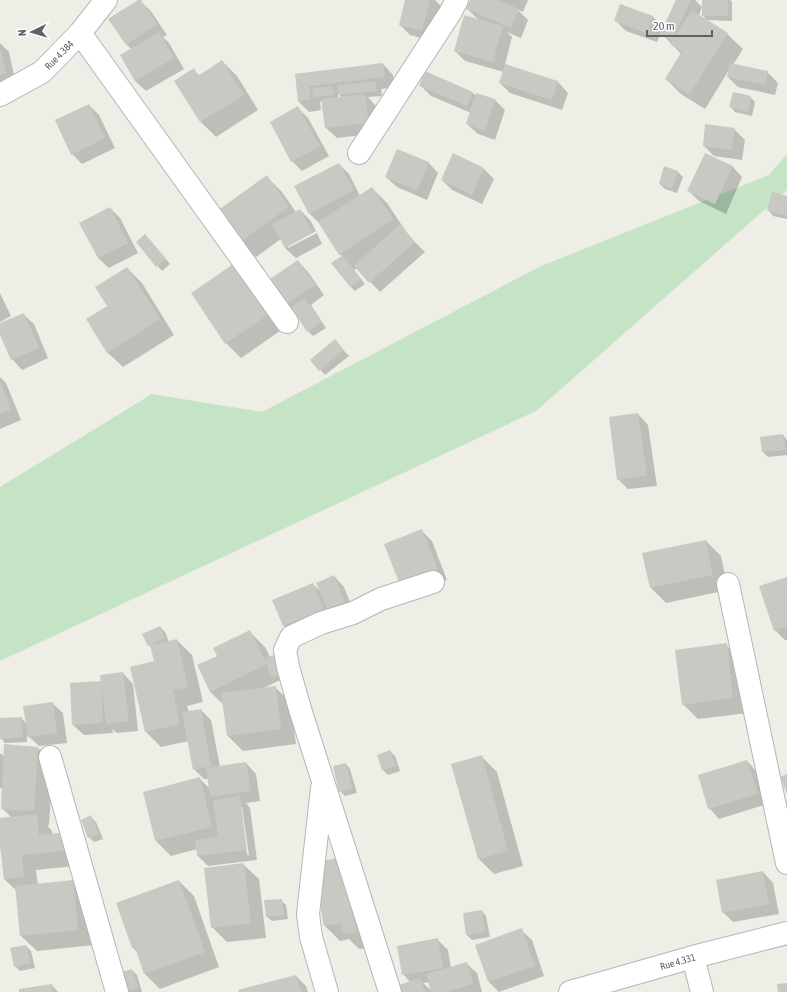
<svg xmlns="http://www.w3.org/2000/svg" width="787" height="992" viewBox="0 0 787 992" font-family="'Asap Condensed',sans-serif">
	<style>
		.green { fill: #c5e4c6 }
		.shadow { fill: #0003; fill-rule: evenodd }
		.building { fill: #cac8c2 }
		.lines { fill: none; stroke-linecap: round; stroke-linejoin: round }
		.minor-casing { stroke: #b3b6b9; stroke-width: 24 }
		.minor { stroke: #fff; stroke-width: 22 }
		.labels { text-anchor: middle; stroke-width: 4; stroke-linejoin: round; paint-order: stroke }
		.street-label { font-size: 10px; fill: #5e6165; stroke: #fff }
	</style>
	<rect width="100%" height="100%" fill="#eeede6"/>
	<path class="green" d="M787,154v36l-251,221 -536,250v-174l152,-93 110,18 277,-145 230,-92z"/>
	<path class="shadow" d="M139,0l11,10 17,25 -4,2 6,6 15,26 -38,22 -11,-10 -14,-25 10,-7 -4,-4 -17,-26z
		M406,0h29l6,6 -9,35 -22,-6 -10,-10z
		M471,0h57l-5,12 -6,-3 11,11 -7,18 -14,-6 5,5 -7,28 53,17 10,11 -6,17 -52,-17 -10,-10 4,-11 -39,-11 -10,-10 24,-31 -12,-11z
		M677,0h18l7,7 -3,8 28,19 16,15 -10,16 34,7 11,11 -3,12 -37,-8 -10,-10 1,-7 -24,39 -24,-15 -15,-15 15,-25 -20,-21 -4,9 -31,-11 -11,-11 38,-3 11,11z
		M703,0h27l2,2v19l-25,-1 -4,-5z
		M0,43l9,9 7,32 -16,4z
		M222,61l15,15 21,34 -42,27 -15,-15 -25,-41 18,-11 6,6z
		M383,64l10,11 2,12 -14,2 1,7 -14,1 7,8 4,28 -42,5 -11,-10 -3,-27 -3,1 1,8 -12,2 -10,-10 -3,-28zM338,93l4,5h-4z
		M420,85l53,8 3,3 1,-2 18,6 10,10 -10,30 -17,-6 -11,-10 4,-11 -40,-17z
		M750,97l5,5 -3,14 -17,-4 -4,-5z
		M89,105l10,10 16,33 -33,16 -10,-10z
		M298,108l10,10 21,38 -27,15 -10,-10z
		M734,129l11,11 -3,20 -28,-4 -10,-10z
		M428,162l10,11 -11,27 -30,-13 -11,-10z
		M339,164l10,10 11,22 12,-8 15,15 22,33 16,16 -45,40 -23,-24 -3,2 11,14 -10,7 -5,-5 -8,-29 -23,-34 -10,-10z
		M732,166l10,11 -16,37 -27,-13 -10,-10z
		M665,168l13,4 5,5 -6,16 -12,-4 -5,-5z
		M484,169l10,10 -12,25 -30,-14 -10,-10z
		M266,176l16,16 14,20 4,-2 10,10 6,11 -28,14v3l29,-15 5,11 -26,14 -11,-10 -4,-9 -25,18 -15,-15z
		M787,197v22l-14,-3 -4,-5z
		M110,208l10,10 18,35 -29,15 -11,-10 -17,-35z
		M150,240l20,24 -8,7 -25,-29z
		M298,261l10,11 16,23 -13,10 15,23 -13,8 -5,-5 -11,-17 -3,2 -10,-10z
		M235,265l48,64 -42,29 -15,-15z
		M127,268l15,15 32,52 -51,32 -16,-15 1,-46z
		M0,293l11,23 -11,6z
		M23,314l11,10 14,34 -26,12 -10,-11 -12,-26v-9z
		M335,341l14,15 -24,19 -13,-15z
		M0,377l6,6 15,37 -21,9z
		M638,414l10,11 9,61 -29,3 -10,-10z
		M783,435l4,5v15l-19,2 -5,-5 -2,-14z
		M422,531l10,10 15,39 -36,14z
		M706,541l15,15 7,34 -62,13 -15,-15z
		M334,576l10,11 10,25 -60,24 -11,-11 30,-41 8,8z
		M787,578v62h-2l-10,-10z
		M160,627l5,5 4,10 8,-2 15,15 11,47 -16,4 2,6 12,-2 10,10 9,47 26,-4 10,11 4,27 -14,2 4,5 7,52 -49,6 -10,-10 -1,-7 -26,7 -15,-15 43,-63 11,11 -2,-10h-4l-10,-10 -5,-28 -28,6 -15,-15 -15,-64 24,-6 -3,-13 -3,-4zM240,807h2l7,48h-2z
		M250,632l15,15 5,10 23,19 -13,4 -16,8 11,-1 15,15 6,42 -53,7 -15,-15 -4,-31 -14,-13 8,-36z
		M726,645l15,15 7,53 -50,6 -15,-15z
		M123,673l10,11 5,47 -21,2 -5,-4 1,4 -29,2 -11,-10 29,-43z
		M52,703l11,10 4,30 -28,3 -12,-11v7l-22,1 -4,-5 -1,-19 21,-1 6,6z
		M37,747l16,16 -4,62h-2l5,6 1,4 32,30 -49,5 2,15 35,-4 15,15 5,49 -56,6 -16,-15 -4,-45 -13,-12 -4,-43v-17l12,-1 -10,-10 1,-19 -3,-1v-35l5,4z
		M390,751l5,5 5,15 -12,4 -5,-5 -5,-15z
		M481,756l16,16 26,94 -29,8 -15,-15 -27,-94z
		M747,761l10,11 10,32 -48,15 -10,-11z
		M346,764l4,5 7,24 -12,3 -5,-5z
		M91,817l5,5 7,17 -9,3 -5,-5z
		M343,858l29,89 -13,2 -10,-10 -9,2 -15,-15 -12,-62z
		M243,864l16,15 7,59 -39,4 -15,-15z
		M763,872l10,11 6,31 -46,8 -10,-10z
		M179,881l15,15 25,71 -59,22 -15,-15 -8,-22 -4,-4 -16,-45z
		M281,900l5,5 2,14 -16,2 -5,-4z
		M482,911l4,5 4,21 -18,3 -5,-5z
		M521,930l11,10 12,36 -45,16 -10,-10z
		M437,939l11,11 3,18 15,-5 11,10 5,19h-83l11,-10 -7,-8zM429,982l3,9 -9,-8z
		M26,946l5,5 4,17 -15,3 -5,-5z
		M132,970l5,5 5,17h-15z
		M296,976l10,10 2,6h-68z
		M52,985l6,7h-38z"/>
	<path class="building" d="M138,0h3l16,24 -31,21 -18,-26z
		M405,0h25l-8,31 -23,-6z
		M470,0h27l22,9 -8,19 -45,-19z
		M676,0h15l-19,40 -12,-6z
		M702,0h26v16h-26z
		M620,4l33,12 -6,17 -33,-12z
		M692,10l36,23 -39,62 -24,-16 17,-28 -12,-7z
		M464,15l39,11 -10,36 -39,-11z
		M159,32l15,26 -39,23 -15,-26z
		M0,46l6,28 -6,1z
		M222,60l22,35 -44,27 -26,-41 20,-13 4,8z
		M383,63l2,14 -76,9 2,14 -13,2 -3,-28z
		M730,63l38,8 -3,14 -38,-8z
		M505,64l53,17 -6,19 -53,-17z
		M425,71l48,21 -6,14 -48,-20z
		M376,81l1,10 -39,4 -1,-10z
		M333,86l1,9 -21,2 -1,-9z
		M733,92l18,4 -3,16 -19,-5z
		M476,93l19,6 -10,32 -19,-7z
		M365,94l4,29 -44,5 -4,-29z
		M89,104l16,34 -34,17 -16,-35z
		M298,106l22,40 -29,16 -21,-40z
		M705,124l30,4 -3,22 -29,-4z
		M397,149l32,13 -12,29 -32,-14z
		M453,153l31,15 -12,27 -31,-15z
		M705,153l28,13 -18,38 -28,-13z
		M339,163l15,27 -45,24 -15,-28z
		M664,166l14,5 -6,18 -13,-5z
		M267,175l22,32 -49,35 -23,-31z
		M372,187l21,32 -54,36 -21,-33z
		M772,192l15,4v20l-20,-5z
		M110,207l18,36 -30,15 -19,-35z
		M300,209l13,24 -28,15 -13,-24z
		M400,224l15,18 -46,41 -15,-17z
		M145,234l21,25 -10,8 -20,-25z
		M343,255l18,24 -11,8 -19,-24z
		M298,260l17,25 -32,21 -16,-25z
		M235,263l34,51 -44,30 -34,-51z
		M127,267l33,52 -53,34 -21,-34 21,-13 -12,-19z
		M305,298l16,24 -14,10 -16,-25z
		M24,313l15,35 -28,12 -11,-25v-12z
		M335,339l9,11 -25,21 -9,-11z
		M0,381l11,29 -11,4z
		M638,413l9,63 -30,4 -8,-63z
		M783,434l2,16 -23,2 -2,-15z
		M422,529l16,41 -38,15 -16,-41z
		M706,540l7,35 -63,13 -8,-35z
		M334,575l11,27 -18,7 -11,-26z
		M787,577v49l-13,5 -15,-45z
		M313,583l11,26 -41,17 -11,-26z
		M160,626l5,12 -17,8 -6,-12z
		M250,630l17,34 -57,28 -13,-27 20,-9 -4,-8z
		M177,639l11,48 -15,3 7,34 -35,8 -15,-65 24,-6 -4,-16z
		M727,643l6,55 -51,7 -7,-55z
		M283,652l6,20 -18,5 -6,-19z
		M123,672l6,49 -23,3 -6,-49z
		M101,681l2,42 -31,2 -2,-42z
		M276,686l5,43 -54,7 -6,-43z
		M53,702l4,31 -29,4 -5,-31z
		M201,709l10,57 -18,4 -11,-58z
		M22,717l1,20 -23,2v-21z
		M4,744l34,3 -4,64 -33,-2z
		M390,750l6,16 -14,4 -5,-15z
		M482,755l26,96 -30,8 -27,-95z
		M747,760l11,34 -50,15 -10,-34z
		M246,762l5,29 -41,6 -4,-29z
		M346,763l6,26 -13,3 -6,-26z
		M787,774v20l-7,-17z
		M200,777l12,50 -57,14 -12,-49z
		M240,796l7,54 -50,6 -2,-16 23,-3 -5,-37z
		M37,814l2,21 30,-3 2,18 -49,5 2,22 -20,2 -4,-33v-28z
		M91,815l8,19 -11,4 -7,-18z
		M343,857l14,75 -14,2 -2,-11 -17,3 -12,-63z
		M244,863l7,60 -40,5 -7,-60z
		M763,871l6,33 -47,9 -6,-33z
		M73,880l5,50 -58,6 -5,-50z
		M179,880l26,72 -61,22 -9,-27 -3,1 -16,-45z
		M282,899l2,16 -18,2 -2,-17z
		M482,910l3,22 -19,3 -3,-22z
		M522,928l13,38 -47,16 -13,-37z
		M438,938l5,30 -41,7 -5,-29z
		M26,945l5,18 -17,4 -4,-19z
		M467,962l6,22 -27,8h-15l-5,-18z
		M132,969l6,19 -13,4 -6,-19z
		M296,975l5,17h-62l-1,-2z
		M420,978l5,14h-27l-2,-6z
		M787,983v9h-9l-1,-8z
		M52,984l1,8h-34v-3z"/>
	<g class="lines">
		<g class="minor-casing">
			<g id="minor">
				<path d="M80,33l207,289"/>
				<path id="s1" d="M0,95l42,-23 38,-39 26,-33"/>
				<path d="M359,153l91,-140 7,-13"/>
				<path d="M728,584l59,279"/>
				<path d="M50,757l67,235"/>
				<path d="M322,788l-14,126 3,23 16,55"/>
				<path d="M693,957l9,35"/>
				<path d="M390,992l-90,-283 -12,-42 -3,-17 6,-13 30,-14 32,-10 28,-14 52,-17"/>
				<path id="s2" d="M570,992l123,-35 94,-24"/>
			</g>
		</g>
		<use href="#minor" class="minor"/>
	</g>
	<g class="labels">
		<g class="street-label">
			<text dy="4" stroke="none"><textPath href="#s1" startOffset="72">Rue 4.384</textPath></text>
			<text dy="4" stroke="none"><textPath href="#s2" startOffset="112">Rue 4.331</textPath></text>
		</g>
	</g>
	<g transform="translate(32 32) rotate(265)" stroke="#ffffff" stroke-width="3" paint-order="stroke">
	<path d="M0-3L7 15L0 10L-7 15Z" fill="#5e6165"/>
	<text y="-6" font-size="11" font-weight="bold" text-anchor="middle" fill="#5e6165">N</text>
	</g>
	<path d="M647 30v6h65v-6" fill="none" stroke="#5e6165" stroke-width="2"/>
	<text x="653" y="30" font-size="12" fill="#5e6165" stroke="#ffffff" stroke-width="3" paint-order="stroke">20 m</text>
</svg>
